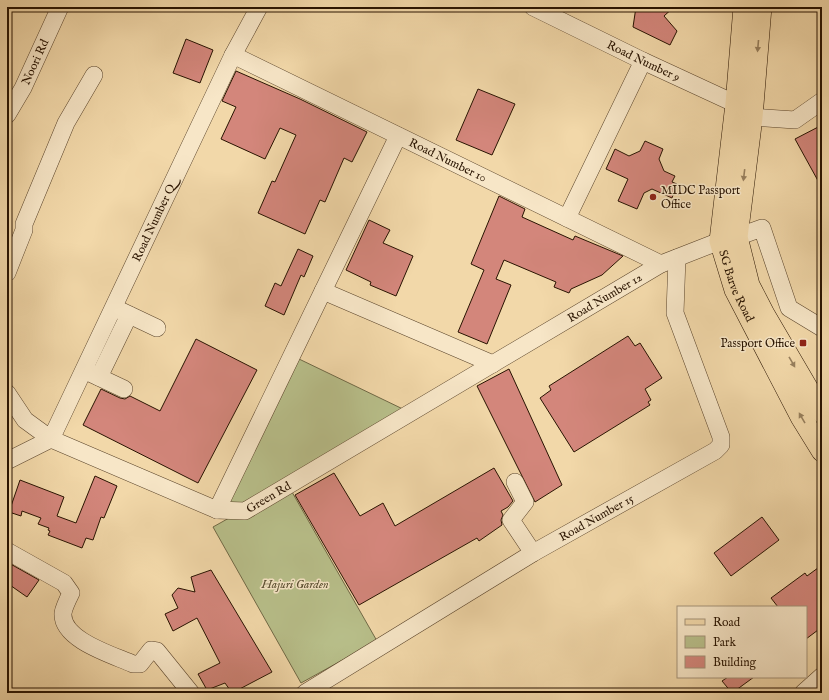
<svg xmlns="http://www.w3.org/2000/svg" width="829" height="700" viewBox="0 0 829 700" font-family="'IM FELL English',serif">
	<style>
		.green { fill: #b8bf8a; stroke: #706946 }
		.building { fill: #d3867b; stroke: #281301 }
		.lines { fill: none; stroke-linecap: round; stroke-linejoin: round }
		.minor-casing { stroke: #5a442b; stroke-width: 18 }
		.major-casing { stroke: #281301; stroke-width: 22 }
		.minor { stroke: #f7e6c7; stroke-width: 17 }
		.major { stroke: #f2d8a9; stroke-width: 21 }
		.oneway { fill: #977f5d }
		.poi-dot { fill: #8f2418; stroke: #f7e6c7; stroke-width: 1.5 }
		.labels { text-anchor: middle; stroke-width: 3; stroke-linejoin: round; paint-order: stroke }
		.street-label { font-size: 12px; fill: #281301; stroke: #f7e6c7 }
		.poi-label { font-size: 12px; fill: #281301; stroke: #f7e6c7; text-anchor: start }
		.park-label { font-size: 12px; font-style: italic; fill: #5a4f31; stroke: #f7e6c7 }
	</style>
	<rect width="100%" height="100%" fill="#f2d8a9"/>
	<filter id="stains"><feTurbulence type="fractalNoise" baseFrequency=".005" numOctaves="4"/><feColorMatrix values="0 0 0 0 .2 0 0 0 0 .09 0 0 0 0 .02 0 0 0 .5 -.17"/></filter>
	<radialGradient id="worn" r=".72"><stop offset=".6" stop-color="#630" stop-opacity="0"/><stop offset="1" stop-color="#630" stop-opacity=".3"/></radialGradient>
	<path class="green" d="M299,359l108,52 -167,95 -15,-1z
		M288,485l89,156 -76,42 -88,-156z"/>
	<path class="building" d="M636,7h38l-10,9 13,15 -7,14 -37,-18z
		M186,39l27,11 -13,33 -27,-10z
		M236,71l64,28 67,33 -15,30 -8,-4 -19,44 -5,-2 -15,34 -47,-21 14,-32 3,1 21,-47 -16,-7 -15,31 -44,-20 15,-32 -14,-6z
		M478,89l37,15 -23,51 -36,-15z
		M822,125v63l-27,-49z
		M645,141l18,8 -4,10 5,12 11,5 -3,6 5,2 -5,14 -20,-9 -8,4 -7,16 -19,-8 10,-22 -22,-10 9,-20 14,7 11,-5z
		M499,196l26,13 -3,8 51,23 2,-4 48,20 -21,19 -31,14 -2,4 -15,-6 2,-5 -52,-22 -8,19 15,6 -24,59 -29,-12 26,-62 -13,-6z
		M369,220l21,10 -7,13 30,13 -17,40 -26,-11 1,-3 -25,-12z
		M298,249l15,7 -9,21 -3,-2 -17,40 -19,-9 10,-23 6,3z
		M628,336l7,10 5,-3 22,35 -17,11 6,11 -3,2 2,3 -76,47 -34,-54 11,-8 -2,-4z
		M196,339l61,31 -59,113 -115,-58 18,-36 19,9 5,1 5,-3 30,15z
		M509,369l53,116 -27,17 -58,-116z
		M494,468l19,33 -5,6 -7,4 2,4 -2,5 1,5 -23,16 -2,-3 -118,67 -64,-110 39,-22 26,43 23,-13 12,23z
		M95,476l22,10 -13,32 -3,-1 -8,23 -7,-2 -4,10 -34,-13 2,-4 -2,-1 1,-2 -11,-4 3,-6 -19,-7 -1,5 -12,-4 11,-32 44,17 -7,19 19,7z
		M762,517l17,23 -48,36 -17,-23z
		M7,562l32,18 -12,17 -20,-14z
		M822,565v62l-16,12v-32h-28l-7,-9 34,-25 2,3z
		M211,570l61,102 -40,21 -7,-10 -18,7 -9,-16 22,-11 -23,-45 -24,13 -8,-17 13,-6 -6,-13 6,-7 17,4 -4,-15z
		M728,677h26l-22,16 -10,-12z"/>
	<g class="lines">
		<g class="minor-casing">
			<g id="minor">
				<path id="s1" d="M533,7l110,54 93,43 16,13 43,3 27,-19"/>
				<path id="s2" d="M233,55l428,209"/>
				<path id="s3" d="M7,115l16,-27 37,-81"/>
				<path d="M567,218l76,-157"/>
				<path d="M737,237l25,-9 27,80 33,20"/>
				<path d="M7,273l17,-43v-6l42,-101 28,-48"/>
				<path d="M323,291l170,73"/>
				<path d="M119,310l38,18"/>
				<path d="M90,373l34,16"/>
				<path d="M99,377l30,-62"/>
				<path id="s4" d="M7,393l18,27 26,19 182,-384 26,-48"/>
				<path id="s5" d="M7,461l44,-22 166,71 28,1 416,-247 59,-23"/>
				<path d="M515,482l10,20 -14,18 22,33"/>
				<path d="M217,510l181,-374"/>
				<path d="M7,551l57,32 7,10c-3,6 -7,14 -8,20 -2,27 50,42 70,51h7l11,-14 6,1 34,42"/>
				<path id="s6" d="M305,693l228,-140 182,-102 6,-6v-8l-46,-124 2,-55"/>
				<path d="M803,693l19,-17"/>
			</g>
		</g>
		<g class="major-casing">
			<g id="major">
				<path id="s7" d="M744,7l-8,97 -16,137 15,49 66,127 21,34"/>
				<path d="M761,7l-9,110 -15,120 12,48 15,29 58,99"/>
			</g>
		</g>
		<use href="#minor" class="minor"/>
		<use href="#major" class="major"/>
	</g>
	<defs><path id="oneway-solid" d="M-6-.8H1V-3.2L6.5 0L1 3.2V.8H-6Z"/></defs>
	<g class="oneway">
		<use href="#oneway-solid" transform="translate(758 46) rotate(95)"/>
		<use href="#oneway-solid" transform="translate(744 175) rotate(97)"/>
		<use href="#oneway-solid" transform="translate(792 362) rotate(60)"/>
		<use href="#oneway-solid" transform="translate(802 418) rotate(-120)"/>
	</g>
	<g class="poi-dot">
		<circle cx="653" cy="197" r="4"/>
		<rect x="799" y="339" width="8" height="8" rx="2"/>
	</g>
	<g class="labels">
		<g class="street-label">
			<text dy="4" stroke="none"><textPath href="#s1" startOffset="123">Road Number 9</textPath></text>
			<text dy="4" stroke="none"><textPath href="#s3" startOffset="60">Noori Rd</textPath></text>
			<text dy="4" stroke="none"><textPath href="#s2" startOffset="239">Road Number 10</textPath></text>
			<text dy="4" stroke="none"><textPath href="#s4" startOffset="304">Road Number Q</textPath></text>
			<text dy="4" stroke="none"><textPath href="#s7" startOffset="283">SG Barve Road</textPath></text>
			<text dy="4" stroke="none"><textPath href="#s5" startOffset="676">Road Number 12</textPath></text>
			<text dy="4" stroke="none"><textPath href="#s5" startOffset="285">Green Rd</textPath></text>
			<text dy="4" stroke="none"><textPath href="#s6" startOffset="340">Road Number 15</textPath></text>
		</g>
		<g class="poi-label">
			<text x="661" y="194">MIDC Passport<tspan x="661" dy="14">Office</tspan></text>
			<text x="795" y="347" text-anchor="end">Passport Office</text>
		</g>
		<g class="park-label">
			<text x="295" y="588">Hajuri Garden</text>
		</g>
	</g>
	<rect width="829" height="700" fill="none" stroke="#f2d8a9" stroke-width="24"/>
	<rect x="8" y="8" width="813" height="684" fill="none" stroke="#281301" stroke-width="2"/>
	<rect x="12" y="12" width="805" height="676" fill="none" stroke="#281301"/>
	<rect x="677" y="606" width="130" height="72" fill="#f7e6c7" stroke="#a49278"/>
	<rect x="685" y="619" width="20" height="6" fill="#f2d8a9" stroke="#a49278"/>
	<text x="713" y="626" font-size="12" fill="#281301">Road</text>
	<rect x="685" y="636" width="20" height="12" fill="#b8bf8a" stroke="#a49278"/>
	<text x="713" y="646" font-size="12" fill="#281301">Park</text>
	<rect x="685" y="656" width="20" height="12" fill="#d3867b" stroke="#a49278"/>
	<text x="713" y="666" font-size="12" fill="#281301">Building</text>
	<rect width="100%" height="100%" filter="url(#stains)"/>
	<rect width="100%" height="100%" fill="url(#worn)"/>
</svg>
